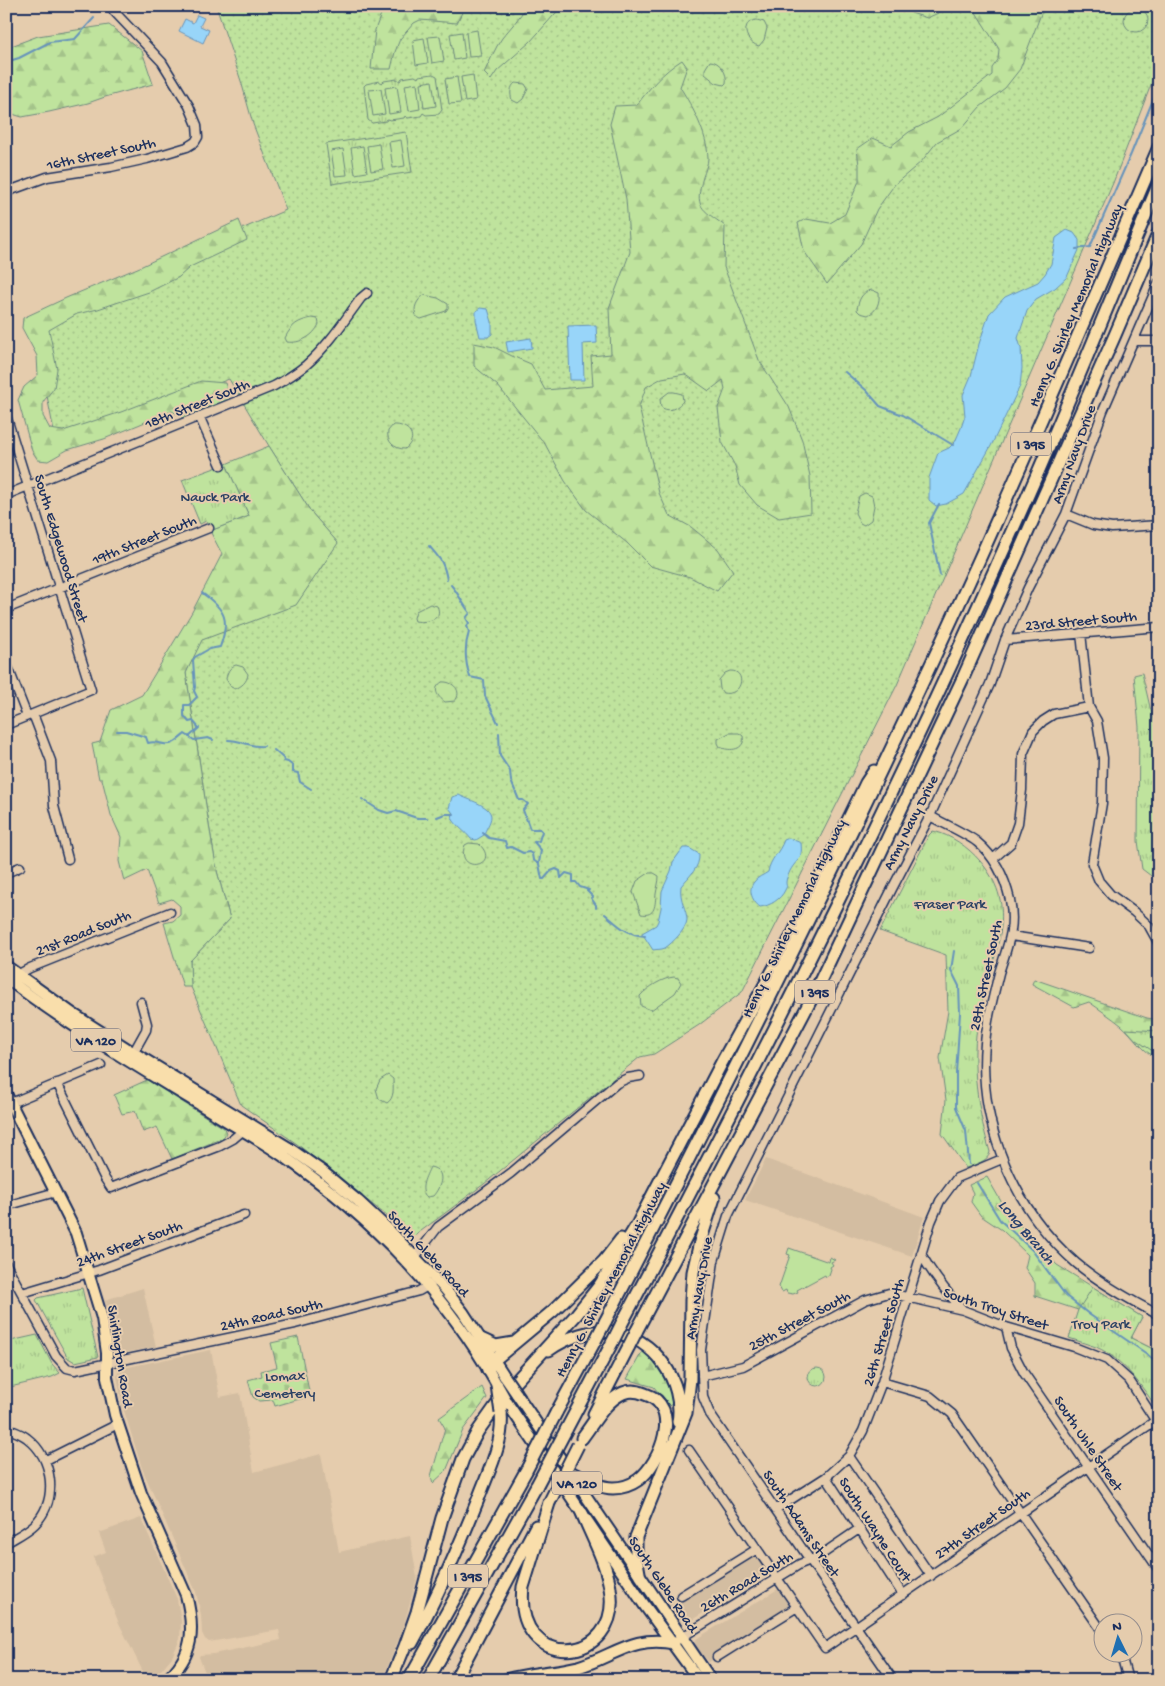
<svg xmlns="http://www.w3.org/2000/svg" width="1165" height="1686" viewBox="0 0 1165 1686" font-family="'Gochi Hand',sans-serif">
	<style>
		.built { fill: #d3bda1 }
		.grass { fill: url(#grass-dots); stroke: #6d897e }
		.forest { fill: url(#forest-firs); stroke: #6d897e }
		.cemetery { fill: url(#cemetery-stones); stroke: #6d897e }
		.park { fill: url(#park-tufts); stroke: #6d897e }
		.pitch { fill: #bfe39d; stroke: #6d897e }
		.water { fill: #98d5f9; stroke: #6693bb }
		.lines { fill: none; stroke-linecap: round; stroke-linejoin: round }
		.stream { stroke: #6693bb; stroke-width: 2 }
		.minor-casing { stroke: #1b2f5e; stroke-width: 11 }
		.major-casing { stroke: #1b2f5e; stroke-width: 14 }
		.highway-casing { stroke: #1b2f5e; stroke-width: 15 }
		.minor { stroke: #e5ccad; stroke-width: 8 }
		.major { stroke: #f9deab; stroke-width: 10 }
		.highway { stroke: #f9deab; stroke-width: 11 }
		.major-bridge-casing { stroke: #1b2f5e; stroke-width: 14; stroke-linecap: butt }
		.highway-bridge-casing { stroke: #1b2f5e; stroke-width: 15; stroke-linecap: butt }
		.major-bridge { stroke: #f9deab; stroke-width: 10 }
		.highway-bridge { stroke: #f9deab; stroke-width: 11 }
		.labels { text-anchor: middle; stroke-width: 4; stroke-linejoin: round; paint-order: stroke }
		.shield { fill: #e5ccad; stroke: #585e76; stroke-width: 1 }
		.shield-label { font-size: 14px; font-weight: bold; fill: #1b2f5e }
		.street-label { font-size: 15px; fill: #1b2f5e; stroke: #e5ccad }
		.park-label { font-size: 15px; fill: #2b4164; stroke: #e5ccad }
		.water-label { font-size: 16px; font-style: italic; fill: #28406e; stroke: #e5ccad }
	</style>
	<defs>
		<pattern id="grass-dots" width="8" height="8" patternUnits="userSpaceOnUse" patternTransform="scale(1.25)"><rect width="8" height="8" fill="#bfe39d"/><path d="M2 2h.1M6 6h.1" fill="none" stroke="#a4c38a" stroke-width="1.8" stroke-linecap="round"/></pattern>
		<pattern id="forest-firs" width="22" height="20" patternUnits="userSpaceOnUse" patternTransform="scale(1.25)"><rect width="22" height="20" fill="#bfe39d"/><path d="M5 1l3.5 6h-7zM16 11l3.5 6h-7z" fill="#a4c38a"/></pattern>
		<pattern id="cemetery-stones" width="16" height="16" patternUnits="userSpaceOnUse" patternTransform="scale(1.25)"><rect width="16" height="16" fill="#bfe39d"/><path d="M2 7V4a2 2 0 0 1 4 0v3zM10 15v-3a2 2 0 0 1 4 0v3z" fill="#a4c38a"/></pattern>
		<pattern id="park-tufts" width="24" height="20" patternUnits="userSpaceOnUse" patternTransform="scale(1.25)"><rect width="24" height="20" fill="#bfe39d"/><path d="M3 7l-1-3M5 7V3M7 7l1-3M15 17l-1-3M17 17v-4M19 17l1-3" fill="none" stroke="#a4c38a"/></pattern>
	</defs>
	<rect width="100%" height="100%" fill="#e5ccad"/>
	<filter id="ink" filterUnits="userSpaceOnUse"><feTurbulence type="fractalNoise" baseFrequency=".02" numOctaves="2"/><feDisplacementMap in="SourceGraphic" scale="10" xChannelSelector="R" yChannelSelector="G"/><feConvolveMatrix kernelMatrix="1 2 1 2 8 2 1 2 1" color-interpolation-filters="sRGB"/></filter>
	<g filter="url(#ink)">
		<path class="built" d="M766,1159l158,58 -12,39 -167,-56z
			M143,1288l13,59 -38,7 -4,-2 -4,-32 -5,-20z
			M211,1350l9,47 20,-4 14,79 67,-18 18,98 71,-16 7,42 -14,50 -21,52h-174l-9,-23 1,-2 13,-1 68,-14 -2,-10 -70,12 -4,-3 -3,-6 -1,-18 -5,-23 -54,-124 -20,-64 -5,-28 2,-6 4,-2z
			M141,1518l36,81 4,22 -1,18 -8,18 -11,13 -14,10 -29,-59 -25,-64 13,-5 -7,-19z
			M757,1549l15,22 -82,50 -5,2 -6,-2 -11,-16z
			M783,1586l14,21 -88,55 -13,-15 -1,-7 6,-4z"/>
		<path class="grass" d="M216,6h943v58l-46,119 -216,502 -155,307 -43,33 -45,29 -14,3 -156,127 -71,53 -116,-93 -56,-39 -50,-118 -1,-26 40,-42 -13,-48 -8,-46 -23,-152 15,-33 95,-36 41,-62 -26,-30 -42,-66 -40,-67 -172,68 -25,-128 254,-109 -33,-86 -12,-43z"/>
		<path class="forest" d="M384,6h81l-8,17 -37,-3 -6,3 -14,16 -5,13 -4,17h-20l4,-39z
			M526,6h36l-32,36 -33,29 -6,9 -7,-7c6,-12 11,-25 18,-35 9,-11 18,-20 24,-32z
			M904,6h42l-1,4 -18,8 -16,-5z
			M972,6h72l-24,63 -15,19 -25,19 -18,21 -25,14 -16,20 -26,22 -18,25 -16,35 -34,40 -23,-33 -6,-28 8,-4 24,4 15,-9 14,-33v-16l-2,-16 16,-11 18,8 18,-14 29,-15 54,-42v-7l6,-8 1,-11z
			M109,25l33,26 11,33 -48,13 -17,6 -39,9 -27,5 -16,-5v-64l32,-12z
			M682,60l5,7 -7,20c13,21 27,46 28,71 0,6 -3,13 -5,19 -9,31 -2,31 22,49l-1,41 35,93 30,47 13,33 8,36 1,37 -32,5 -22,-13 -17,-20 -5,-19 -13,-24 -4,-34 7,-19 -2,-9 -14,11 -24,-17 -23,4 -16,9 -7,20 20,86 10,22 22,12 27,22 15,22 -16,20 -27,-14 -40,-11 -23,-23 -41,-33 -21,-29 -20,-37 -47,-58 -24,-20v-23l20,4 18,9 19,8 14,26 48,-4 -2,-30 20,-2 -2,-46 21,-56 -4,-53 -16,-75 5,-18 22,-1c13,-18 26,-33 45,-45z
			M239,220l8,20 -57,27 -11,10 -30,15 -51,17 -21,5 -28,16 8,39 -3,19 -11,14v14l7,13 13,2 58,-19 80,-31 24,2 5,16 -47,19 -11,-7 -68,28 -37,11 -19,11 -10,-1 -6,-9 -14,-51 6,-13 14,-12 -1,-19 -15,-28 1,-10 43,-20 74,-31z
			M269,446l42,66 27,31 -42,62 -94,35 -16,33 23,152 8,46 13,48 -40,42 1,26h-8l-19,-64 9,-2 7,-6v-9l-8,-7 -13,4 -12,-33 -23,11 -5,-20 2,-24 -10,-22 -9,-36h-3l-7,-35 8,-2 11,-32 31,-15 50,-83 30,-58 -12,-23 39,-15 -23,-52z
			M1034,979l113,39 12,2v39c-17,-7 -25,-23 -38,-34 -10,-8 -22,-16 -32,-23l-15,5 -42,-23z
			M147,1080l77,48 2,5 -3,5 -51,21 -15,-32 -14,5 -8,-21 -13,3 -8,-19z
			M987,1177l19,33 51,55 85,52 -11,21 28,14 -71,-23 -10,-19 -43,-14v-13l-10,-15 3,-13 -26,-25 -21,-14 -10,-14 2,-9 -4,-8z
			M643,1350c20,18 25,28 29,54l-3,2 -15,-19 -27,-8z
			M482,1387l5,11 -24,32 -17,41 -13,12 -2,-7 14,-48 -6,-10z"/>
		<path class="cemetery" d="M298,1337l12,59 -35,10 -2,-6 -14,1 -6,-4 -5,-17 14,-4 -1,-5 16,-4 -6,-24z"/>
		<path class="park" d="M433,74l4,2 5,34 -3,4 -13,1 -3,-2 -2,3 -13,2 -3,-2 -1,2 -14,2 -3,-1 -1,2 -14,2 -4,-3 -4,-34 2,-2 13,-3 3,2 2,-2 13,-2 3,2 2,-3 13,-2 3,2 1,-2z
			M406,132l6,40 -80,12 -6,-40z
			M226,464l23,52 -39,15 -4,-10 -6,3 -18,-44z
			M1142,673l8,34 9,27v148l-17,-13 -4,-28 1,-114 -5,-52z
			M933,831c18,4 35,16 47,30 37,43 18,82 5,129 -4,15 -7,30 -9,45 -4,40 3,79 14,117 -2,10 -15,12 -24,16l-24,-34 4,-34 -6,-42 8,-47 -2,-56 -66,-24 49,-96z
			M1126,1029l33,2v24l-23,-15z
			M1093,1287l49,30 -11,21 28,14v59c-17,-24 -35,-52 -63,-64 -9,-3 -18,-6 -27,-9l9,-28z
			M82,1288l16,69 -23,5 -7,-4 -32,-58 2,-2z
			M37,1335l15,29 8,9 -8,4 -46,11v-46z
			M808 1377a9 9 0 1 1 18 0a9 9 0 1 1-18 0Z"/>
		<path class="pitch" d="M1124 20a12 12 0 1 1 24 0a12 12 0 1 1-24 0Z
			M757,20l7,2 3,6 -3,12 -5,6c-14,-3 -20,-25 -2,-26z
			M477,30l4,26 -12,1 -3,-25z
			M462,32l3,26 -11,2 -4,-26z
			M440,36l4,25 -12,2 -4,-26z
			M424,38l4,25 -12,2 -3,-25z
			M710,61c10,0 18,13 16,22l-2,2 -8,-2 -11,-9v-5z
			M473,75l3,25 -11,2 -4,-25z
			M457,77l4,26 -12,1 -4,-25z
			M432,81l4,25 -12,2 -3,-25z
			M417,83l3,26 -11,2 -4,-26z
			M515,83l10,1 3,5 -5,10 -5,4 -6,-3c-2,-6 -2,-13 3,-17z
			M397,86l4,26 -12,2 -4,-26z
			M381,89l4,25 -12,2 -4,-26z
			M401,140l4,26 -12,2 -4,-26z
			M379,144l4,25 -12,2 -4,-25z
			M363,146l4,26 -12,2 -4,-26z
			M343,149l4,26 -12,1 -4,-25z
			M872,290l7,3c1,9 -2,18 -11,22l-8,-2 -3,-3c1,-9 5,-19 15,-20z
			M424,295l14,3 10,6v4l-2,3 -25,8 -4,-2c-5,-8 0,-17 7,-22z
			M312,318l6,1 1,5c-5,12 -19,20 -32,18l-2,-4c7,-14 13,-17 27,-20z
			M669,392h5l8,2 1,7c-6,7 -14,12 -22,6l-1,-8z
			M393,425c16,-1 26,13 12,24 -10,0 -19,-7 -17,-18z
			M865,493l7,3 2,10 -3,14 -7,5 -4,-2 -5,-10 4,-17z
			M430,604l7,2c7,14 -11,17 -22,15l-1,-3 2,-7z
			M236,665l7,2 5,7c-1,8 -6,12 -13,15l-4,-2 -5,-8c1,-6 3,-12 10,-14z
			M730,671c17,-1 13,26 -7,22l-3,-4 -1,-9 6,-7z
			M442,682c11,-1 21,9 13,19l-10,1c-8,-6 -13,-13 -3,-20z
			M729,733h10l4,3c3,14 -13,16 -23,11l-2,-4v-4z
			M469,843l10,1c24,23 -25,31 -14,1z
			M649,873h5l5,3c0,7 -2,11 -3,18 -1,10 0,23 -15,20l-8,-22 4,-11z
			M674,977l4,1 3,5 -6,10 -24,17 -10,-4 -1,-10c8,-9 23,-18 34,-19z
			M388,1075l5,4c0,8 2,19 -6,24l-8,-4 -3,-10 4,-9z
			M430,1167c17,3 11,20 3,29l-6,1c-9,-7 -1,-21 3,-30z
			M789,1248l40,14 1,-5 5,3 -4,2 2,3 -3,2 1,2 -2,6 -3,2 -1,-2 -28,15 1,2 -5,2 -6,-1 -1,-3 -4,2 -3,-5 11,-32 -3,-1z"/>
		<path class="water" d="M197,15l7,3 -4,8 9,4 -6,13 -24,-12 6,-12 8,4z
			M1067,230l7,3 5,7v10l-12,27 -12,11 -19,11 -9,12 -9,27 3,10 1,20 -2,18 -29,60 -27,48 -18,10 -10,2 -7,-6v-22l9,-25 11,-5 6,-6 6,-14 4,-12 -2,-21 8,-19 8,-32 10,-30 16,-17 33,-15 7,-8 6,-10 5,-26z
			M480,308l8,1 4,13v12l-4,3h-8l-4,-17v-9z
			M596,325l1,18 -14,1 1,36h-14l-2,-54z
			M531,338l1,10 -24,4 -2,-10z
			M459,795c9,5 31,10 32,21 0,7 -6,13 -7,19l-8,5 -5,-1c-6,-8 -14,-12 -19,-21l1,-5 -4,-5 3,-11z
			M789,838l12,5c2,18 -4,15 -11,28 -1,3 -4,7 -4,11 0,6 2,2 -1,8 -4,9 -15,16 -25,17 -7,-5 -13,-17 -6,-25 3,-5 10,-7 14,-10 2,-13 12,-20 16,-32z
			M683,848h6l10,6c1,14 -10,22 -18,32 -2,14 6,24 6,34 -1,10 -15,23 -22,28 -4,2 -8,1 -12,2l-11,-17 14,-8 2,-4 3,-13 1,-17 9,-20 2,-9z"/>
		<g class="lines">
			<path class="stream" d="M6,62l13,-4 31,-16 25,-3 19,-21
				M1076,249l14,-2 41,-93 28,-69
				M845,372l21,18 14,16 23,9 50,30
				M939,504l-10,19 11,52
				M429,546c11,13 15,16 18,34
				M451,585c8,9 11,18 19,28l-4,5 3,5 -2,3 2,6c-5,15 -4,30 1,45l14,3 1,16 13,27
				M117,731h9l20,6 2,6c7,-2 9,0 16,1 8,2 15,-5 21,-10l9,6 14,-2 5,2
				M499,733l1,23 10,15 1,10 8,19h4l5,4 -5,6 7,19h10l2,2 -3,10 -5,1 7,8 -2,13
				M189,737l10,-9 -6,-7 -4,1 -5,-6v-11h5l8,-8 -3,-6 1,-4 -2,-27 2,-3 14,-8 11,-2c10,-27 6,-37 -18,-54
				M228,740c13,0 24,8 36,6
				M274,750l9,8 1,3 4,1 5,4v6l5,1 2,9 11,7
				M362,799l17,11 9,3 8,-2 21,7h10
				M437,817l8,-3h9
				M483,833l6,5 16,3 2,7 4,-1 12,6 6,-1 3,2 1,6 6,4 3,15h2l7,-8 5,-2 4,2 1,7 5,-5 7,2v7h3l4,5 9,3 -2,1 6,6 -2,1 5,7v3
				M605,914c13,11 22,21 40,22
				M954,951l-3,19 8,16 1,27 -4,60v34l10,24 3,33
				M977,1183l23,37 32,30 34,46 24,19 57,39 12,12"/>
			<g class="minor-casing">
				<path id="minor" d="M6,192l41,-15 64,-10 36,-8 40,-12 8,-5 3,-5 -1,-12 -8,-19 -27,-44 -53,-56
					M1134,341h25
					M6,415l85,275 -85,35
					M200,418l21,47
					M6,495l268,-109c11,-6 22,-13 32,-21 22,-19 38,-44 55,-67l6,-5
					M1066,514l27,11 19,3 47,-3
					M6,609l203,-81
					M1081,633l8,74 8,14 6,37 -1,45 -10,61 7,17 12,14 23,17 15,14 10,18
					M1005,640l154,-13
					M6,662l21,54
					M33,714l18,47 3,45 14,53
					M930,816c14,8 35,17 47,26 17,14 28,36 33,58 6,28 -3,47 -11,73 -4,16 -8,32 -11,48 -16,88 20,183 88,242 25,21 54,37 83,52
					M993,859l18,-16 7,-20 4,-33 1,-36 10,-23 10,-10 11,-7 35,-7
					M6,873l14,-6
					M1011,936l78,12
					M15,976l15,-8 140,-56
					M131,1057l15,-27 1,-6 -6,-22
					M57,1083l48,96 6,9 109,-42 13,-7 14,-12
					M11,1103l90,-38
					M6,1206l50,-14
					M921,1254c12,21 26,39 42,56
					M412,1261l26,-34 73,-54 106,-90 11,-5 12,-2
					M6,1264l50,92 11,12 8,2 220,-46 124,-33 12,-7
					M22,1293l77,-23 145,-55
					M1006,1327l5,21 13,25 135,197
					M702,1376l41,-10 122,-66 24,-7 74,17 43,17 68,20 33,13 22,20 30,46
					M882,1382l48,14 22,18 150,217
					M6,1428c7,3 15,5 21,10 26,20 32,61 8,86 -8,8 -19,13 -29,19
					M689,1450l136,198 330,-227
					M849,1456l82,120
					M46,1460l72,-36
					M826,1477l77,118
					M776,1509l50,-32 23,-21 14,-25 19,-49 49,-160 9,-21 17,-23 45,-19
					M681,1596l76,-47
					M679,1639l121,-75 18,-7 41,-28
					M1118,1654l5,8 5,18
					M717,1657l80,-50
					M893,1680l-83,-120 -100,-146 -7,-17 -2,-47 13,-89 14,-45 164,-327 38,-73 60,-132 15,-44 23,-52 38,-74 37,-103 56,-129"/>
			</g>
			<g class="major-casing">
				<path id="major" d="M6,966l67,48 61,39 155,95 33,23 36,30 31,29 56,59 18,23 42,65
					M6,978c65,49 134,90 203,132 25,16 52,30 77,48 85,59 160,136 211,227
					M6,1094l70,139 26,85 5,35v24l8,38 26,78 45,102c9,34 8,61 -20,85
					M516,1393l195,287
					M508,1404l137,202 54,74"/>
			</g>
			<g class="highway-casing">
				<path id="highway" d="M605,1322c130,-251 257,-504 374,-762 62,-137 121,-275 180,-413
					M621,1325c148,-280 291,-564 418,-855 41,-95 80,-191 120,-287
					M636,1332l178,-338 149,-316 152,-343 44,-103
					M481,1339l15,7 18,-3
					M549,1350c18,-13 42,-21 64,-18 41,5 72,50 65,90
					M488,1370l5,-9 60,-50 51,-50 17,-22
					M556,1413l39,-72
					M594,1414l35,-68
					M566,1430l47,-89
					M570,1472c13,6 28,16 43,16 8,0 18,-3 25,-8 23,-17 45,-74 7,-86 -7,-3 -15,-4 -22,-1 -18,8 -30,31 -41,45
					M549,1503l-26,84c-10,88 101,79 87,1 -4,-26 -18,-51 -28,-75
					M639,1573l-3,-17v-19l50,-124 4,-34 1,-79 2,-28 7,-30 14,-44
					M412,1643c26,-47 47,-96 67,-146 10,-27 25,-55 22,-84
					M391,1680l14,-34 12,-34 25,-94 21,-59 15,-28 27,-38 71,-78 24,-30 20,-32 18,-30 84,-161 70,-126 74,-153 8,-12
					M409,1680l117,-209
					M428,1680l109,-195
					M455,1680l81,-154
					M506,1680c23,-7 48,-7 72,-13 37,-11 54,-32 96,-24"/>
			</g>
			<use href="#minor" class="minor"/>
			<use href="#major" class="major"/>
			<use href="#highway" class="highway"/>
			<g class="major-bridge-casing">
				<path id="major-bridge" d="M505,1377l11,16
					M499,1388l9,16"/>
			</g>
			<g class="highway-bridge-casing">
				<path id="highway-bridge" d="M595,1341l10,-19
					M613,1341l8,-16
					M629,1346l7,-14
					M497,1385l4,28
					M526,1471l30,-58
					M537,1485l29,-55
					M549,1503l29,-58"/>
			</g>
			<use href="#major-bridge" class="major-bridge"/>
			<use href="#highway-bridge" class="highway-bridge"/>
		</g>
	</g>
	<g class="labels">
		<g class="shield">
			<rect x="1011" y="432.5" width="40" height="23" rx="4"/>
			<rect x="795" y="980.5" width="40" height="23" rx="4"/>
			<rect x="71" y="1028.5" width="50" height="23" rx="4"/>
			<rect x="552" y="1471.5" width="50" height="23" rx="4"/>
			<rect x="448" y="1564.5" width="40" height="23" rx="4"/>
		</g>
		<g class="shield-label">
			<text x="1031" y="449">I 395</text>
			<text x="815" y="997">I 395</text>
			<text x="96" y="1045">VA 120</text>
			<text x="577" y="1488">VA 120</text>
			<text x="468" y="1581">I 395</text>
		</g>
		<g class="street-label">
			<text transform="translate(101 153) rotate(-12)" y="5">16th Street South</text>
			<text transform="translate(1075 305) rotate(-67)" y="5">Henry G. Shirley Memorial Highway</text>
			<text transform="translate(197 403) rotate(-22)" y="5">18th Street South</text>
			<text transform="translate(1073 454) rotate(-70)" y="5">Army Navy Drive</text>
			<text transform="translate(144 539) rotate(-22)" y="5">19th Street South</text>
			<text transform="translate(62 548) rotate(73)" y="5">South Edgewood Street</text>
			<text transform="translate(1081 620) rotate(-5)" y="5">23rd Street South</text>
			<text transform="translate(910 822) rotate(-63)" y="5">Army Navy Drive</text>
			<text transform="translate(793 918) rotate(-64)" y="5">Henry G. Shirley Memorial Highway</text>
			<text transform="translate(83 932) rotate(-22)" y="5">21st Road South</text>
			<text transform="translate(985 975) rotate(-78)" y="5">28th Street South</text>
			<text transform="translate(129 1243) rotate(-20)" y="5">24th Street South</text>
			<text transform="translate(429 1253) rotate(47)" y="5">South Glebe Road</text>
			<text transform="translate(610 1279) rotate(-62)" y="5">Henry G. Shirley Memorial Highway</text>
			<text transform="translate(698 1288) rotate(-80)" y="5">Army Navy Drive</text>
			<text transform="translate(996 1308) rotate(18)" y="5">South Troy Street</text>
			<text transform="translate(271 1314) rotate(-13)" y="5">24th Road South</text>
			<text transform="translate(799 1320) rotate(-28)" y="5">25th Street South</text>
			<text transform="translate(883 1332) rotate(-73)" y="5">26th Street South</text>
			<text transform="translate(121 1356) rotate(81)" y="5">Shirlington Road</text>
			<text transform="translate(1089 1443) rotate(56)" y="5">South Uhle Street</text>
			<text transform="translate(802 1523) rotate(56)" y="5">South Adams Street</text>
			<text transform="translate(982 1523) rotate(-35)" y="5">27th Street South</text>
			<text transform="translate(876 1529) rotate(57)" y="5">South Wayne Court</text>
			<text transform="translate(746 1581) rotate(-31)" y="5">26th Road South</text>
			<text transform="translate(664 1584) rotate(56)" y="5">South Glebe Road</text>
		</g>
		<g class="park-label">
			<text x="215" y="501">Nauck Park</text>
			<text x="950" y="908">Fraser Park</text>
			<text x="1101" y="1328">Troy Park</text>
			<text x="285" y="1380">Lomax<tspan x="285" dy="17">Cemetery</tspan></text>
		</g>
		<g class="water-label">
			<text transform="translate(1028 1231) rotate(50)" y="6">Long Branch</text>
		</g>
	</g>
	<rect width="1165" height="1686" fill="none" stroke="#e5ccad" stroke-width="25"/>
	<rect x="12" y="12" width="1140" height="1661" fill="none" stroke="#1b2f5e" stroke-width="2" filter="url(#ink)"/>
	<g transform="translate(1118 1638) rotate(355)"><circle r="24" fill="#e5ccad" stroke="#948d8d"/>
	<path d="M0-4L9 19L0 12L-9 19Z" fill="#1f6fb2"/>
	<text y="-8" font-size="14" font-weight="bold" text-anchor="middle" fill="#1b2f5e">N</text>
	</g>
</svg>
